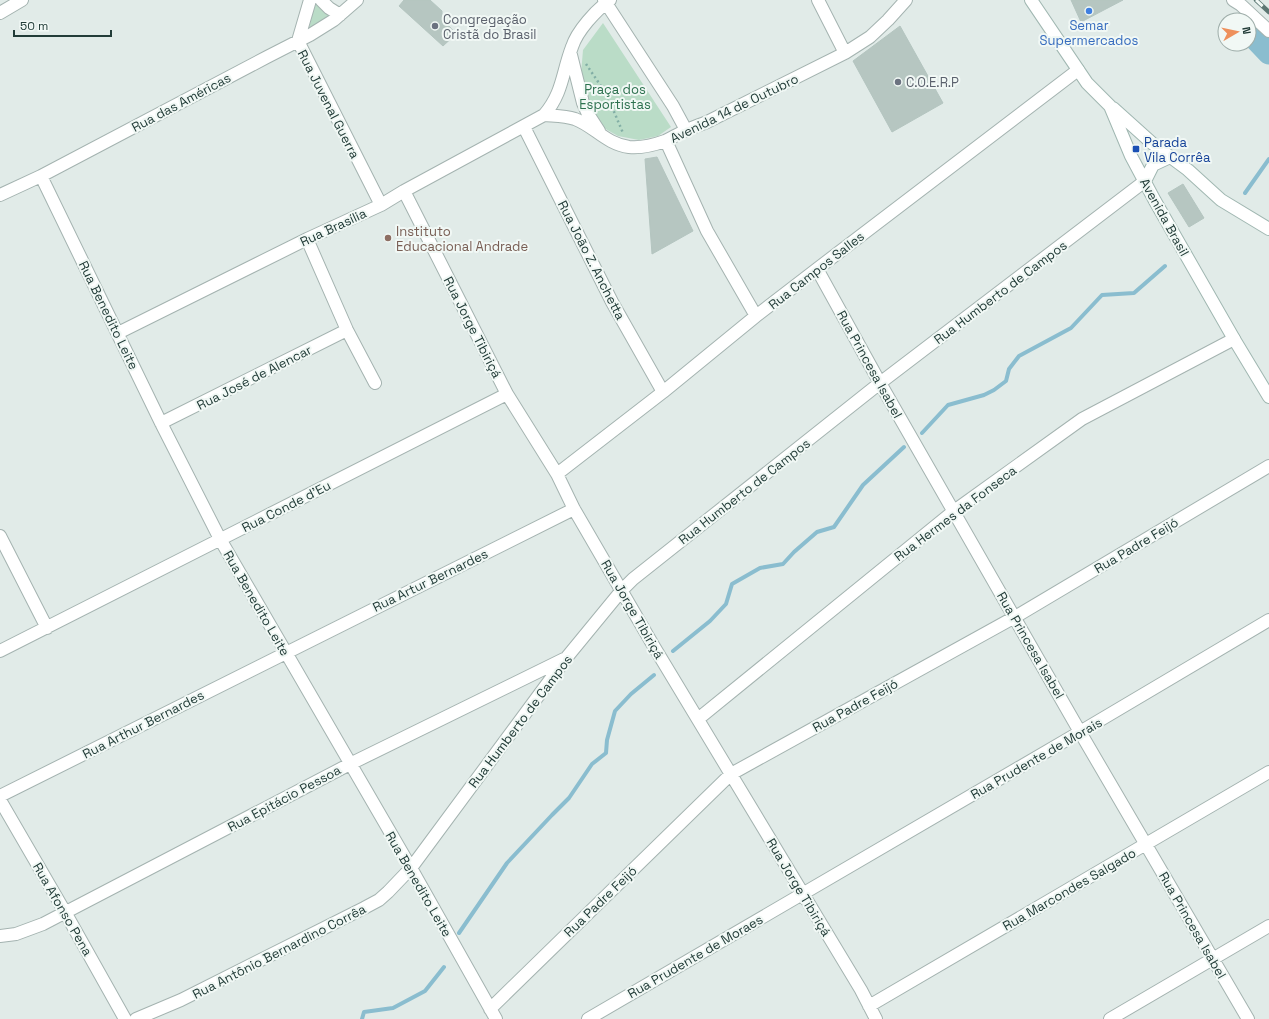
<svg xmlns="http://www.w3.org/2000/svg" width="1269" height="1019" viewBox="0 0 1269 1019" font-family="'Space Grotesk',sans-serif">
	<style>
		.green { fill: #badcc7 }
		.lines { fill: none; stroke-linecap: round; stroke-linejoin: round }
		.stream { stroke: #8abdcf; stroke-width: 4 }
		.river { stroke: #8abdcf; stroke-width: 23 }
		.building { fill: #b6c6c1; stroke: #b4c5c0 }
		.minor-casing { stroke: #a4b3b0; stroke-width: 14 }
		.tertiary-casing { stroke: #a4b3b0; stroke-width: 14 }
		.secondary-casing { stroke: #a0b7b1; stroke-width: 14 }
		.path { stroke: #82aea5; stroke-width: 2.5; stroke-dasharray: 2 3; stroke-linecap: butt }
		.minor { stroke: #fff; stroke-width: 12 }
		.tertiary { stroke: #fff; stroke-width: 12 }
		.secondary { stroke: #fff; stroke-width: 12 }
		.rail-casing { stroke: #5c7773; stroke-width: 4.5 }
		.rail { stroke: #f1f8f5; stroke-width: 3; stroke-dasharray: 9; stroke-linecap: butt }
		.shop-dot { fill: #3f7fe0; stroke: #f1f8f5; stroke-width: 1.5 }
		.worship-dot { fill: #6b7280; stroke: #f1f8f5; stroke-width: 1.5 }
		.transit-dot { fill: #1a4fb4; stroke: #f1f8f5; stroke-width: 1.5 }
		.education-dot { fill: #8d6e63; stroke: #f1f8f5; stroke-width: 1.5 }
		.labels { text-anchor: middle; stroke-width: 4; stroke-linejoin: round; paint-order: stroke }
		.worship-label { font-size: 13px; fill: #5b616d; stroke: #f1f8f5; text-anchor: start }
		.shop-label { font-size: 13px; fill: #366cbe; stroke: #f1f8f5 }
		.park-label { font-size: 13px; fill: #2d714f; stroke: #f1f8f5 }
		.street-label { font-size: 13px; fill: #223c38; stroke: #f1f8f5 }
		.transit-label { font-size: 13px; fill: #164399; stroke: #f1f8f5; text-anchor: start }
		.education-label { font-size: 13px; fill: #785e54; stroke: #f1f8f5; text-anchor: start }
	</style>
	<rect width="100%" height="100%" fill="#e1ebe8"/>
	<path class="green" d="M316,0l16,14 -24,18z
		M603,23l68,104 -13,9 -19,4 -21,-4 -16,-9 -16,-20 -5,-33 2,-24z"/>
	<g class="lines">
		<path class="stream" d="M1245,193l24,-34
			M922,433l26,-28 36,-10 10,-5 12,-9 3,-12 10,-13 52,-28 31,-33 32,-2 31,-27
			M673,651l37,-30 16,-17 6,-20 28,-16 23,-4 11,-12 23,-20 17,-5 29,-42 41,-38
			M459,933l48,-70 45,-48 17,-17 23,-34 14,-11 1,-13 8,-29 16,-17 23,-19
			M362,1019l2,-7 29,-4 32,-17 19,-24"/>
		<path class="river" d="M1249,32l20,21"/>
	</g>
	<path class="building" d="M404,0h26l12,11v7l14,16 -13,12 -44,-40z
		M1071,0h52l-42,22z
		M900,26l43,77 -51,29 -39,-71z
		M657,157l36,74 -41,23 -7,-95z
		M1183,184l21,34 -15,9 -21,-34z"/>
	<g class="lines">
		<g class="minor-casing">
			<path id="minor" d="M310,0l-12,41 83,164
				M321,0l8,8 11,7
				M604,0l69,106 13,24
				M818,0l27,53
				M571,55l12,48 5,11 11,17
				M544,115c11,1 21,1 31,4 19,7 31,25 54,28 11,1 25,-2 36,-6 7,-3 14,-8 22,-11 6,-3 13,-5 20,-8l138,-69 25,-16 18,-17 18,-20
				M524,127l88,175 51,90
				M666,141l41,90 49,85
				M41,176l120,247 59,116 191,329 85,151
				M404,191l103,203 50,80 17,35 79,136 208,345 15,29
				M0,195l41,-19 226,-119 43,-22 24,-15 23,-20
				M307,239l40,91 28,53
				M817,269l63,114 200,349 168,287
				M118,333l189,-94 74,-34 23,-14 140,-76c19,-22 18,-42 28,-68 5,-16 24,-37 38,-47
				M161,423l186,-93
				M557,474l106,-82 93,-76 61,-47 261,-199
				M0,536l47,92
				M0,651l507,-257
				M698,719l256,-208 128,-92 152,-80
				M0,796l574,-287
				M0,800l65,112 60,107
				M0,936l16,-2 27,-10 307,-160 214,-105
				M869,1006l400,-234
				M490,1009l241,-235 284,-157 254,-151
				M136,1019l45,-19 183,-92 15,-8 9,-8 23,-24 156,-211 55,-67 11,-11 247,-196 265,-202
				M588,1019l492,-287 189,-112
				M1110,1019l159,-93"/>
		</g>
		<g class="tertiary-casing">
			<path id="tertiary" d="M1233,0l8,5 28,26
				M0,13l22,-13"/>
		</g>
		<g class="secondary-casing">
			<path id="secondary" d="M1031,0l56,83 23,23 21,50 24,45 79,138 35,58
				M1113,108l40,36 35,26 33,30 48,29
				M1145,181l8,-16 17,-8"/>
		</g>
		<path class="path" d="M586,64l21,31 16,38"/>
		<use href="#minor" class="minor"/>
		<use href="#tertiary" class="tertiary"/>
		<use href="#secondary" class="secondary"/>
		<g class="rail-casing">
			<path id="rail" d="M1256,0l13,12"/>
		</g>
		<use href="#rail" class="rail"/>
	</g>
	<circle class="shop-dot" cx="1089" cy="11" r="4"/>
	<g class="worship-dot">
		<circle cx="435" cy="26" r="4"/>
		<circle cx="898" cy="82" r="4"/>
	</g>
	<rect class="transit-dot" x="1132" y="145" width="8" height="8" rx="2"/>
	<circle class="education-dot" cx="388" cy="238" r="4"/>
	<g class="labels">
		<g class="worship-label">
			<text x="443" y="24">Congregação<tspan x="443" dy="15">Cristã do Brasil</tspan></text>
			<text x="906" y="87">C.O.E.R.P</text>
		</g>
		<g class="shop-label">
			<text x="1089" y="30">Semar<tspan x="1089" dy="15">Supermercados</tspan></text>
		</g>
		<g class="park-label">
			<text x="615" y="94">Praça dos<tspan x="615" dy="15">Esportistas</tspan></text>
		</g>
		<g class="street-label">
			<text transform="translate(181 102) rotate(-28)" y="5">Rua das Américas</text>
			<text transform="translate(329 104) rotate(63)" y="5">Rua Juvenal Guerra</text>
			<text transform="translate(734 108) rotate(-26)" y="5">Avenida 14 de Outubro</text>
			<text transform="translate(1165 217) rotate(61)" y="5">Avenida Brasil</text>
			<text transform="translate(333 227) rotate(-25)" y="5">Rua Brasília</text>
			<text transform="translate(592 260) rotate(63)" y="5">Rua João Z. Anchetta</text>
			<text transform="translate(816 270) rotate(-38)" y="5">Rua Campos Salles</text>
			<text transform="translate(1000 292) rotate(-37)" y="5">Rua Humberto de Campos</text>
			<text transform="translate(109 315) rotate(64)" y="5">Rua Benedito Leite</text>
			<text transform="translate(473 327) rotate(63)" y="5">Rua Jorge Tibiriçá</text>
			<text transform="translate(870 364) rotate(61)" y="5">Rua Princesa Isabel</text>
			<text transform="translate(254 377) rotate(-27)" y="5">Rua José de Alencar</text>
			<text transform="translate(744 491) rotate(-38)" y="5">Rua Humberto de Campos</text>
			<text transform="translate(286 506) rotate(-27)" y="5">Rua Conde d'Eu</text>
			<text transform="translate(955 513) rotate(-37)" y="5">Rua Hermes da Fonseca</text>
			<text transform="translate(1136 545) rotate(-31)" y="5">Rua Padre Feijó</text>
			<text transform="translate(430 580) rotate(-26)" y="5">Rua Artur Bernardes</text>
			<text transform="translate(257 603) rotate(60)" y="5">Rua Benedito Leite</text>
			<text transform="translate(633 609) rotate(60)" y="5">Rua Jorge Tibiriçá</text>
			<text transform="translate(1031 645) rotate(60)" y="5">Rua Princesa Isabel</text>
			<text transform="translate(855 705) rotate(-29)" y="5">Rua Padre Feijó</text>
			<text transform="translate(520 721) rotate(-53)" y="5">Rua Humberto de Campos</text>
			<text transform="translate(143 724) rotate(-27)" y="5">Rua Arthur Bernardes</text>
			<text transform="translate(1036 758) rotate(-30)" y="5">Rua Prudente de Morais</text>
			<text transform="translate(284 798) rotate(-28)" y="5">Rua Epitácio Pessoa</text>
			<text transform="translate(419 884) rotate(60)" y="5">Rua Benedito Leite</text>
			<text transform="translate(799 887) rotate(59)" y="5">Rua Jorge Tibiriçá</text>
			<text transform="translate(1069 889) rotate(-30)" y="5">Rua Marcondes Salgado</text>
			<text transform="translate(600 901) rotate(-44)" y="5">Rua Padre Feijó</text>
			<text transform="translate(63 909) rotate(60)" y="5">Rua Afonso Pena</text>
			<text transform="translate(1193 925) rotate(60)" y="5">Rua Princesa Isabel</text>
			<text transform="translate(279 951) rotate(-27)" y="5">Rua Antônio Bernardino Corrêa</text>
			<text transform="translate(695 956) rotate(-30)" y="5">Rua Prudente de Moraes</text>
		</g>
		<g class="transit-label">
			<text x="1144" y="147">Parada<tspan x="1144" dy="15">Vila Corrêa</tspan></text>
		</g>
		<g class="education-label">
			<text x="396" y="236">Instituto<tspan x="396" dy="15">Educacional Andrade</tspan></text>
		</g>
	</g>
	<g transform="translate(1237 32) rotate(81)"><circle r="19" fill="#f1f8f5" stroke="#9eada9"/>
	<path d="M0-3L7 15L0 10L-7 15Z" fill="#ee905c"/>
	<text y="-6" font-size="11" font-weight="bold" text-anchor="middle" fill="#223c38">N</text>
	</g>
	<path d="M14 30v6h97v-6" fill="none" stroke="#223c38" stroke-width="2"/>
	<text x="20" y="30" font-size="12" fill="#223c38" stroke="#f1f8f5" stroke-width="3" paint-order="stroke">50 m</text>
</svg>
